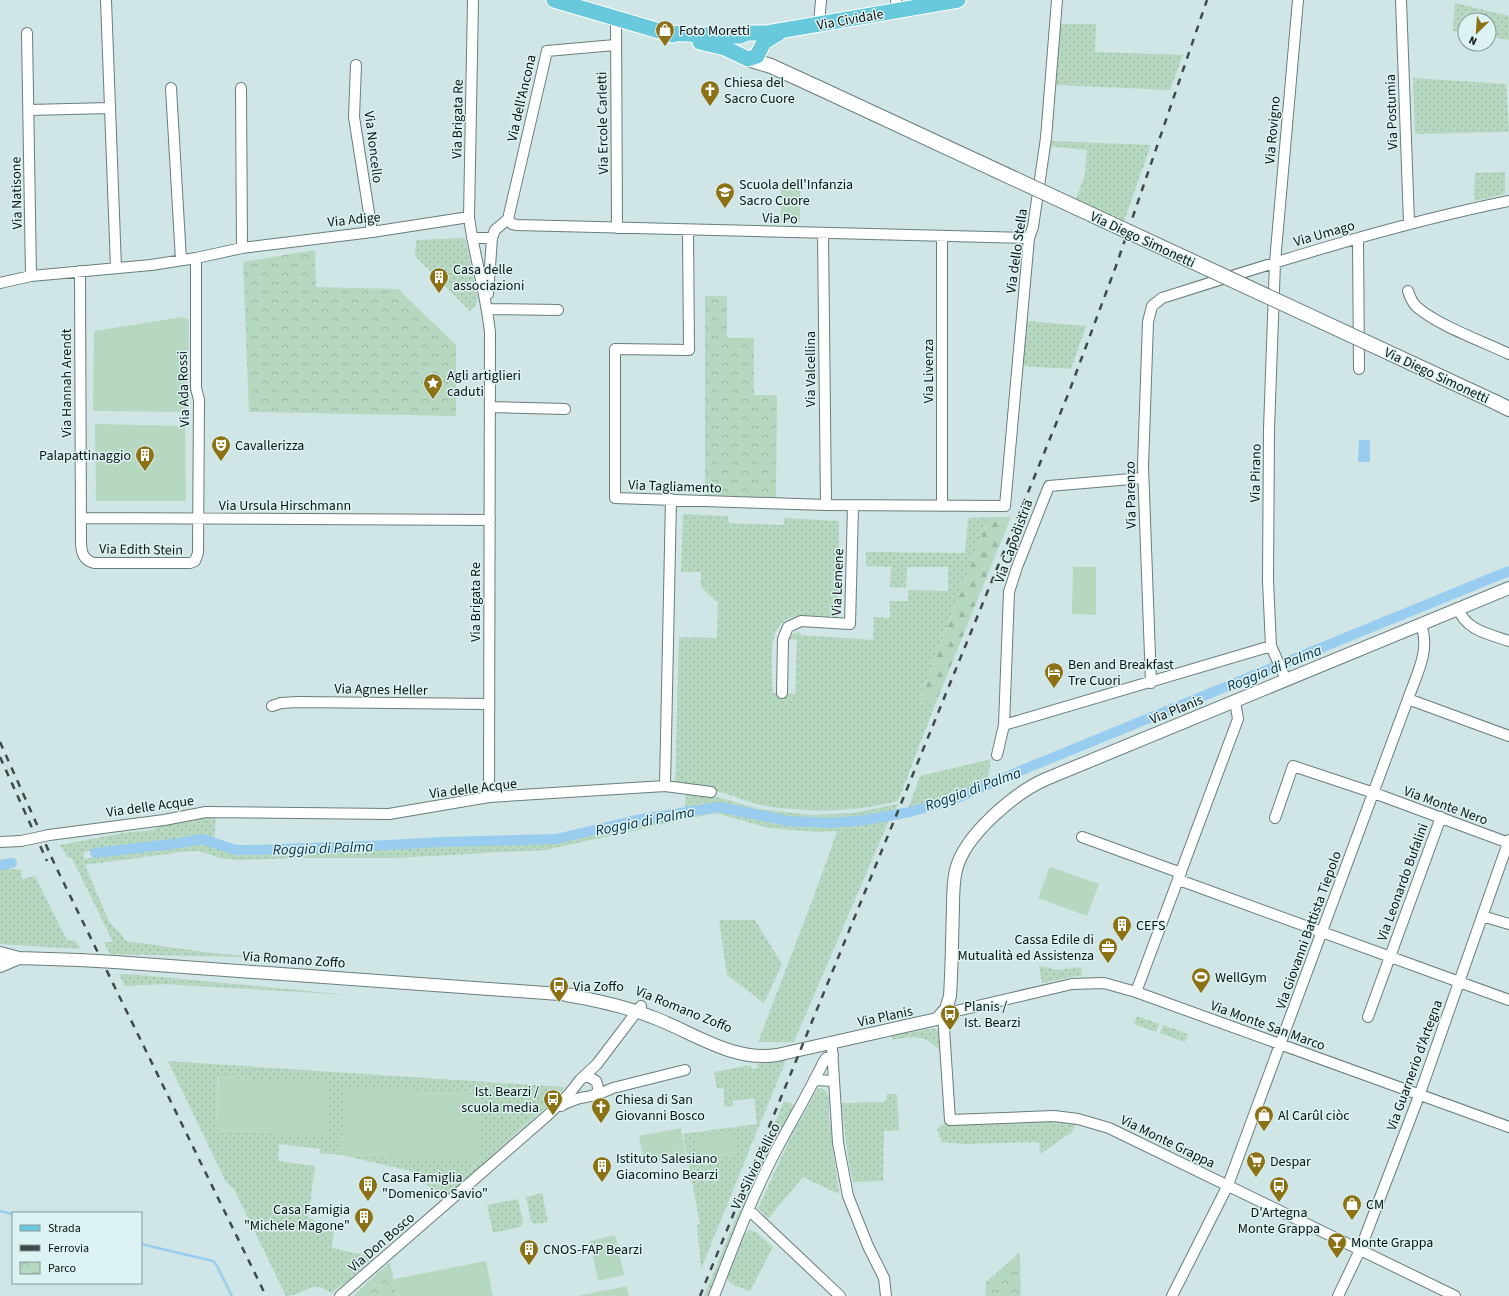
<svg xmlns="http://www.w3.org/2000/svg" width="1509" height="1296" viewBox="0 0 1509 1296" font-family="'Source Sans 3',sans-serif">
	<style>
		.grass { fill: url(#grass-dots); fill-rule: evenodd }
		.forest { fill: url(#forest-firs) }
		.park { fill: url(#park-crowns) }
		.pitch { fill: #b6d8c0 }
		.water { fill: #99cdf0 }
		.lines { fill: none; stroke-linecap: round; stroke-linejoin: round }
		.stream { stroke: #99cdf0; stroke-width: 2.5 }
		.canal { stroke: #99cdf0; stroke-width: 10 }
		.minor-casing { stroke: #697d7d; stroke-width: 12 }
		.tertiary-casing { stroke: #697d7d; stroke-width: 14 }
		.secondary-casing { stroke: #697d7d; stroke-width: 16 }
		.primary-casing { stroke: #fff; stroke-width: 17 }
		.minor { stroke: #fff; stroke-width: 10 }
		.tertiary { stroke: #fff; stroke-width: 12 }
		.secondary { stroke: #fff; stroke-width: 14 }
		.primary { stroke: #68c9dc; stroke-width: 15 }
		.rail { stroke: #3e4949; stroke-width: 2.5; stroke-dasharray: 7 7; stroke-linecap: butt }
		.minor-bridge-casing { stroke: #697d7d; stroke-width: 12; stroke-linecap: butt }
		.tertiary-bridge-casing { stroke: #697d7d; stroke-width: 14; stroke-linecap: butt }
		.secondary-bridge-casing { stroke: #697d7d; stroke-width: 16; stroke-linecap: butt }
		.minor-bridge { stroke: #fff; stroke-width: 10 }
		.tertiary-bridge { stroke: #fff; stroke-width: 12 }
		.secondary-bridge { stroke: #fff; stroke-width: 14 }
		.labels { text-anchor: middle; stroke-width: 3; stroke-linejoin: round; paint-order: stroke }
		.street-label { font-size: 14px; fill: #0b1212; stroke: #ddf3f3 }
		.poi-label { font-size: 14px; fill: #0b1212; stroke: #ddf3f3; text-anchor: start }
		.water-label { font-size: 15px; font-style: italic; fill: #012d45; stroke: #ddf3f3 }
	</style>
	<defs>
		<pattern id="grass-dots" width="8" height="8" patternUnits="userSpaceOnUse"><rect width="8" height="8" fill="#b6d8c0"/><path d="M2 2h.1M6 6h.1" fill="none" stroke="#9bb8a4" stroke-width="1.8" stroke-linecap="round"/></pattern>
		<pattern id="forest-firs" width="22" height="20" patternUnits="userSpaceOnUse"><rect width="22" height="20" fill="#b6d8c0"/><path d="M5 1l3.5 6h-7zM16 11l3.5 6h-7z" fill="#9bb8a4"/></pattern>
		<pattern id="park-crowns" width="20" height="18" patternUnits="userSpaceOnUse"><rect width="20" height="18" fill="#b6d8c0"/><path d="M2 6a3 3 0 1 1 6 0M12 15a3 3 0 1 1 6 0" fill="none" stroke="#9bb8a4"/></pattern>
	</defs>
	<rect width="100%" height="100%" fill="#d0e5e5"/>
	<path class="grass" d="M1455,3l54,13v24l-20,-3v-17h-24v13l-12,-2z
		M1060,24h36l-1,28 88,3 -13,35 -114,-5z
		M1413,78l93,6 3,48 -94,2z
		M1050,141l101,4 -27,76 -48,-22 9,-25 2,-24 -40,-4z
		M1505,172v22l-31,7 1,-28z
		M465,238l13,60 -2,7 -6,6 -55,-55 1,-16z
		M1027,321l59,5 -15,43 -49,-3z
		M683,514l45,2 1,7 55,2v-7l55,3 -1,97c-14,-1 -30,-4 -44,-1 -30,5 -21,53 -21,76l22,1 2,-54 -9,-1 5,-5 7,-2 1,3 72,5 1,-23 16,1v-17h18v-11l40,1v-24h-41l-1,21 -16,-1 1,-20 -25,-1v-14l99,1 3,-35 21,-1 -69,180 15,8 -37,96c-44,11 -86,12 -131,5 -16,-2 -31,-10 -47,-14 -14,-3 -30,-4 -45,-7l4,-148 38,1 1,-35 -17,-16v-15h-20z
		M991,759l-3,21 -37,17 -43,12 12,-33z
		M686,793l24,2 49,14 52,6 42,-2 45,-9 -3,7 -50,8 -28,1 -39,-3 -59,-13 -34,7z
		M717,809l71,15 44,1 60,-8 -3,3 -95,222h-36l59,-154 20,-57 -20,1 -48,-4 -54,-15 -170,37 -151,8h-93l-64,2 -17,-2 -21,-7 -17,1 -97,13 24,57 12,12 4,7 87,12 60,5 -162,-4 -6,-12h9l-41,-84h-4l-8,-13 63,-12 30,-3 9,-5 36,-8h18l-2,22 -14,-3 -105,14 -11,2 -1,7 114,-15c18,-1 34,10 52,11l195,-10 109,-3 60,-14z
		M10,866l1,3h10l1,10 13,-3 32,64 9,1 4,8 -80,-5v-77z
		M719,920h36l27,44 -18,39 -37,-28z
		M1039,966l19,4 23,-3 1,8 -40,8z
		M119,974l21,1 210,20 -186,-11 -39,2z
		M1137,1016l22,8 -3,8 -22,-8z
		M1163,1025l25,9 -3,8 -25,-9z
		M934,1028l6,5 1,19c-16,-18 -25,-16 -48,-12l-1,-4z
		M786,1060l-85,209 -4,-44 3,-1 -17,-90 74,-10 -3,-26 -21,3v5l-8,1 -2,-19h-6l-3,-16 37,-7 1,4 6,-1 -1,-4z
		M168,1061l397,26 -11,13 -111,99 -32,-28 -70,-16 -22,-2 1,-4 -41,-5 -1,17 37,5 -7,52 7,2 -1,7 20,3 -2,18 42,9 -25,23 -18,13c-21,-15 -26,3 -45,3l-52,-107 -8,-7zM218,1077l111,6 -2,53 -111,-6z
		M822,1088l4,3 3,7v18l10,78 -36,-17 -35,42 -10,-11 31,-67 25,-46 4,-6z
		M887,1094h10l2,36 -15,1 -1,50 -30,1 -4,-17 -8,-62 44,-1z
		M784,1101l14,5 -86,190h-8z
		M1069,1121l6,3v3l-3,5 -32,22 -1,-12 -74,2 -23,-2 -5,-13 7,-5z
		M542,1193l6,29 -13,2 -4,-3 -5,-24z
		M518,1199l5,24 -3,4 -27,6 -6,-28z
		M749,1230l7,2 17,15 -23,44c-9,-3 -21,-5 -23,-15l16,-39z"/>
	<path class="forest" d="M989,517h22l-76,188 -15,-7z"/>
	<path class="park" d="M315,250l1,37 82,2 58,56v71l-207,-4 -6,-150z
		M705,296h22v42h27v57h23l-1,103 -71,-3z
		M1020,1252l1,44h-36l1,-14z
		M390,1262l7,34h-44z"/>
	<path class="pitch" d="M781,181h19v41h-19z
		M183,317l6,3v3l-2,89 -94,-1 1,-80z
		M95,424l90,2 1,75h-90z
		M1073,567h23v48l-24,-1z
		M1050,867l49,17 -12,32 -49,-18z
		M219,1077l111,6 -3,53 -111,-6z
		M344,1087l137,7 -3,68 -137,-7z
		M681,1128l5,28 -42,7 -5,-27z
		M734,1132l2,22 -36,4 -3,-21z
		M615,1235l9,40 -26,6 -8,-40z
		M486,1261l7,35h-96l-3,-17z
		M627,1286l2,10h-52z"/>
	<path class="water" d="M1359,440h11v22h-12z"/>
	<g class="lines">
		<path class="stream" d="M0,1211l13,3
			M141,1244l72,17 4,5 15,30"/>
		<path class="canal" d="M95,853l85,-10 22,-4 34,11h15l138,-5 51,-3 116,-3 85,-20 78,-12 69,14 43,2 35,-3 44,-8 42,-12 75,-32 482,-197
			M0,865l12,-2"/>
		<g class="minor-casing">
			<path id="minor" d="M106,0l10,268
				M473,0l-4,217c5,39 17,76 21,116l-1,464
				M896,0l2,10
				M1401,0l8,223
				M616,18l1,210
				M819,24l2,-24
				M27,33l4,243
				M356,65l-2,52 18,115
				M171,88l10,172
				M241,88l1,160
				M29,110l81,-2
				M508,219l4,5 5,1 512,13
				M508,219l39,-168 68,-6
				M688,230l1,120 -74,-1v149l211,7 179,1 24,-268 4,-11 13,-89 11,-138
				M823,233l3,272
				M472,238h20
				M1358,238l1,131
				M80,271l1,270c0,11 2,19 13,22h96l5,-2 3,-8 1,-153 -3,-12v-130
				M0,283l31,-7 120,-11 45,-7 46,-10 130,-16 97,-15
				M1408,291c2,6 4,12 9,16 20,18 67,35 92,47
				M488,294l4,-56 3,-8 13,-11
				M488,309l70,1
				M490,407l75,2
				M942,506v-269
				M81,518l409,2
				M1458,608c7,22 31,26 51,33
				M1286,680l-15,-34 -3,-65 1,-152 6,-167 23,-262
				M1151,683l-8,-217 5,-144 4,-16 10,-8c114,-36 229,-73 347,-97
				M782,693l1,-54 5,-12 13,-6 49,3 3,-118
				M1408,699l101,37
				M272,706l9,-3 17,-1 191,2
				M1004,725l267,-79
				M997,755l7,-30 5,-133 8,-25 32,-81 94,-8
				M665,786l46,6
				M1275,818l18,-52 81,27 135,50
				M49,835l115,-15 42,-8 183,2 100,-17 176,-11 6,-287
				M1082,837l99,36
				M0,842l21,-1
				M1179,880l330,120
				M1482,916l27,8
				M1136,992l102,-273 -3,-18
				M1368,1017l73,-200
				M832,1049l6,94 10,53 20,50 16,32 2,18
				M814,1080l20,1
				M594,1096l19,-8 72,-18
				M561,1106c6,-4 13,-6 19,-8 10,-2 23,-1 16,-17l-7,-4h-6
				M749,1210l91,86
				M340,1296l208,-181 21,-21 11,-14 17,-16 44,-58
				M714,1296c20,-51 39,-103 65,-151 15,-28 31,-55 45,-84l2,-3 7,-3
				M1172,1296l56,-111 180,-486c8,-23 24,-52 12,-75
				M1338,1296l22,-46 59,-154 90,-256
				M1455,1296l-346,-168 -31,-9 -24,-3 -104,4 -7,-106 129,-30 32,-1 32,9 373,135"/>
		</g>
		<g class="tertiary-casing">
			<path id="tertiary" d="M0,953l19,5 60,2
				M115,962l458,33
				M0,966l19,-8
				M566,995c30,5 58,11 86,22 41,15 80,45 125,38l160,-36 9,-10 4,-13c2,-30 2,-59 3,-89 0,-12 0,-25 3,-37 8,-34 58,-77 90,-91l463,-191"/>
		</g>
		<g class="secondary-casing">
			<path id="secondary" d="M748,59l23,7 48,22
				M1495,402l14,7"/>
		</g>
		<g class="primary-casing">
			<path id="primary" d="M554,0l119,35
				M665,33l63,3h12l7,-3h20l191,-33
				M700,42l25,6 23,11 9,-3 7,-14 15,-9"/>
		</g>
		<use href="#minor" class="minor"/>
		<use href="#tertiary" class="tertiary"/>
		<use href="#secondary" class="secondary"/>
		<use href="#primary" class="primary"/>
		<path class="rail" d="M0,742l55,123 211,431
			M0,757l47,104
			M700,1296l369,-904 47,-126 91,-266"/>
		<g class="minor-bridge-casing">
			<path id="minor-bridge" d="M21,841l28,-6"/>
		</g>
		<g class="tertiary-bridge-casing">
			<path id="tertiary-bridge" d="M79,960l36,2"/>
		</g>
		<g class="secondary-bridge-casing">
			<path id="secondary-bridge" d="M819,88l676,314"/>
		</g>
		<use href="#minor-bridge" class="minor-bridge"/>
		<use href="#tertiary-bridge" class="tertiary-bridge"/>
		<use href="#secondary-bridge" class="secondary-bridge"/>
	</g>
	<defs>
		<g id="shop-pin" transform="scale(1)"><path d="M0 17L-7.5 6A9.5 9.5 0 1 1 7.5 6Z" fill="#8c7215" stroke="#ddf3f3"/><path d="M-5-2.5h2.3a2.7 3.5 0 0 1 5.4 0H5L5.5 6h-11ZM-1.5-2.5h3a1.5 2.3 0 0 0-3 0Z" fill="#fff"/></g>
		<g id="church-pin" transform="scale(1)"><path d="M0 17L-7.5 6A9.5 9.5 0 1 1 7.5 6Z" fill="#8c7215" stroke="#ddf3f3"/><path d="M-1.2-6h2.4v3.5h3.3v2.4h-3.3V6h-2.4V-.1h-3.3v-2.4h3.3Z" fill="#fff"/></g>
		<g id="school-pin" transform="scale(1)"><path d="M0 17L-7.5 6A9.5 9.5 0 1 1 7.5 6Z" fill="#8c7215" stroke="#ddf3f3"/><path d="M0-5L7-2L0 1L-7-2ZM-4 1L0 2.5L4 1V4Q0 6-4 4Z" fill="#fff"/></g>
		<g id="building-pin" transform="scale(1)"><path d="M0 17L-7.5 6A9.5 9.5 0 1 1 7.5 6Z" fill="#8c7215" stroke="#ddf3f3"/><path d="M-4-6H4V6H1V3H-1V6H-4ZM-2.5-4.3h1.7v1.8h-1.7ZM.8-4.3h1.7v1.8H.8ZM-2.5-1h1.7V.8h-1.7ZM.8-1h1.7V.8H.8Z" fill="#fff"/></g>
		<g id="sight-pin" transform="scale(1)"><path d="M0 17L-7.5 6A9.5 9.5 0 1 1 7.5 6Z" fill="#8c7215" stroke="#ddf3f3"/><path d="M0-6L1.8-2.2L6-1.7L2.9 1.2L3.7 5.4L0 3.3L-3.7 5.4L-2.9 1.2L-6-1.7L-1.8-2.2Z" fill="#fff"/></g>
		<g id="theatre-pin" transform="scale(1)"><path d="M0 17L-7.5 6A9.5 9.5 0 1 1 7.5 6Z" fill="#8c7215" stroke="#ddf3f3"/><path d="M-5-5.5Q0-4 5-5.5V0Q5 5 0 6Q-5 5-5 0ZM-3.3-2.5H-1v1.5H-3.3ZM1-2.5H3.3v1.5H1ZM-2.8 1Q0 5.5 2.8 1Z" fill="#fff"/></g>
		<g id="hotel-pin" transform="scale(1)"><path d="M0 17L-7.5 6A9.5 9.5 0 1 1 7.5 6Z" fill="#8c7215" stroke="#ddf3f3"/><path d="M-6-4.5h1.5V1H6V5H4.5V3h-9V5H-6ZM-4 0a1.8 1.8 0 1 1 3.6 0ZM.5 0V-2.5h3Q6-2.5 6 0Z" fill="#fff"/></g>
		<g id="office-pin" transform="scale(1)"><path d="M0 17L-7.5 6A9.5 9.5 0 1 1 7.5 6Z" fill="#8c7215" stroke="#ddf3f3"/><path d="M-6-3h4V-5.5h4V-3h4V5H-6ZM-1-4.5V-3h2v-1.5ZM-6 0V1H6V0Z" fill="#fff"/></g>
		<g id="stadium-pin" transform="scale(1)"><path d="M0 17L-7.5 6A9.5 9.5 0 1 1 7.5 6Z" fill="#8c7215" stroke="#ddf3f3"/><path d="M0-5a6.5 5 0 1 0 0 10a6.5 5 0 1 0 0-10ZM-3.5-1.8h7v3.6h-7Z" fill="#fff"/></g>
		<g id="bus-pin" transform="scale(1)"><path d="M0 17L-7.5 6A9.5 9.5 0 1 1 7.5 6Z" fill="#8c7215" stroke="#ddf3f3"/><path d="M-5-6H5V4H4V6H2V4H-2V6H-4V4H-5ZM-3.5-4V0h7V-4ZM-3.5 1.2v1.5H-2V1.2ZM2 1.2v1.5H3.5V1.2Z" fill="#fff"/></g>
		<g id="supermarket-pin" transform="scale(1)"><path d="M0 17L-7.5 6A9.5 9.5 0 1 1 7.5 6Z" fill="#8c7215" stroke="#ddf3f3"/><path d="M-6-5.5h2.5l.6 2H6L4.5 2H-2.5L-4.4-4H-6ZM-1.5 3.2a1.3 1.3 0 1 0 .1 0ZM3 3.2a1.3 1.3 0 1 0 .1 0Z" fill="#fff"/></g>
		<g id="bar-pin" transform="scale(1)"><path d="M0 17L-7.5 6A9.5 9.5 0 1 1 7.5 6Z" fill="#8c7215" stroke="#ddf3f3"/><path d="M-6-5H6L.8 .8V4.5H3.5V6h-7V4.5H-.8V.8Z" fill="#fff"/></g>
	</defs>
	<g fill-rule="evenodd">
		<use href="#shop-pin" x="665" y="30"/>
		<use href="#church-pin" x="710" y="90"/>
		<use href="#school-pin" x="725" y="192"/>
		<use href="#building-pin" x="439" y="277"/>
		<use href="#sight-pin" x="433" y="383"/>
		<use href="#theatre-pin" x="221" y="445"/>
		<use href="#building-pin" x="145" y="455"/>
		<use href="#hotel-pin" x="1054" y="672"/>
		<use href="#building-pin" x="1122" y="925"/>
		<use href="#office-pin" x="1108" y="947"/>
		<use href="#stadium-pin" x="1201" y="977"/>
		<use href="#bus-pin" x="559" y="986"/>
		<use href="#bus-pin" x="950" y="1014"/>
		<use href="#bus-pin" x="553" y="1099"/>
		<use href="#church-pin" x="601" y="1107"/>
		<use href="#shop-pin" x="1264" y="1115"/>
		<use href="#supermarket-pin" x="1256" y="1161"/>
		<use href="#building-pin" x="602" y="1166"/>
		<use href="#building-pin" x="368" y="1185"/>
		<use href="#bus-pin" x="1279" y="1186"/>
		<use href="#shop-pin" x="1352" y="1204"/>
		<use href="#building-pin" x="364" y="1217"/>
		<use href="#bar-pin" x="1337" y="1242"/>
		<use href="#building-pin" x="529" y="1249"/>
	</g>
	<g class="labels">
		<g class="street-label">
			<text transform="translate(850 19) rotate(-10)" y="5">Via Cividale</text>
			<text transform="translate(521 98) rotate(-77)" y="5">Via dell'Ancona</text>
			<text transform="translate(1391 112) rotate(-92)" y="5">Via Postumia</text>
			<text transform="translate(457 119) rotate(-89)" y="5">Via Brigata Re</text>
			<text transform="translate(602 123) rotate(-91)" y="5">Via Ercole Carletti</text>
			<text transform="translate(1272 130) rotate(-85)" y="5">Via Rovigno</text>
			<text transform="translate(374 147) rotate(83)" y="5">Via Noncello</text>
			<text transform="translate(16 193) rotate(-91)" y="5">Via Natisone</text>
			<text transform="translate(780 218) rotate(2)" y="5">Via Po</text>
			<text transform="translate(354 219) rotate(-6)" y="5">Via Adige</text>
			<text transform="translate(1324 233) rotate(-16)" y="5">Via Umago</text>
			<text transform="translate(1143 239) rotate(25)" y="5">Via Diego Simonetti</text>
			<text transform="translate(1016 251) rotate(-82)" y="5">Via dello Stella</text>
			<text transform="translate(810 369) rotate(-90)" y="5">Via Valcellina</text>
			<text transform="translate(928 371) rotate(-90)" y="5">Via Livenza</text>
			<text transform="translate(1437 375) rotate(25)" y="5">Via Diego Simonetti</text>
			<text transform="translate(66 383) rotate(-90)" y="5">Via Hannah Arendt</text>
			<text transform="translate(183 389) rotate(-92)" y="5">Via Ada Rossi</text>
			<text transform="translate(1255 473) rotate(-89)" y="5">Via Pirano</text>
			<text transform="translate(675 486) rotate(2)" y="5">Via Tagliamento</text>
			<text transform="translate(1130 495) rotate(-91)" y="5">Via Parenzo</text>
			<text x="285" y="510">Via Ursula Hirschmann</text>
			<text transform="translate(1013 541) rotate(-70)" y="5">Via Capodistria</text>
			<text transform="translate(141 549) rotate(1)" y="5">Via Edith Stein</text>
			<text transform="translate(837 582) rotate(-88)" y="5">Via Lemene</text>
			<text transform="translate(475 602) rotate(-90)" y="5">Via Brigata Re</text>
			<text transform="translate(381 689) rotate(1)" y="5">Via Agnes Heller</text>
			<text transform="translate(1176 709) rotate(-22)" y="5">Via Planis</text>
			<text transform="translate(473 788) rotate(-7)" y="5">Via delle Acque</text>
			<text transform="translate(1446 805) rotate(20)" y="5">Via Monte Nero</text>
			<text transform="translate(150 806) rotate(-8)" y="5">Via delle Acque</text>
			<text transform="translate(1402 882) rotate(-70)" y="5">Via Leonardo Bufalini</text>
			<text transform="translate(1308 930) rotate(-70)" y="5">Via Giovanni Battista Tiepolo</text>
			<text transform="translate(294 959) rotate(4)" y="5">Via Romano Zoffo</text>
			<text transform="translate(684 1009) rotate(22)" y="5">Via Romano Zoffo</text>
			<text transform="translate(885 1016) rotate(-12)" y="5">Via Planis</text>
			<text transform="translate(1268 1025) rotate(20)" y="5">Via Monte San Marco</text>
			<text transform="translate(1414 1065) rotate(-70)" y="5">Via Guarnerio d'Artegna</text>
			<text transform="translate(1168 1141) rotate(26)" y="5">Via Monte Grappa</text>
			<text transform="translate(755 1166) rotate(-64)" y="5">Via Silvio Pellico</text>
			<text transform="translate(381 1242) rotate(-41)" y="5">Via Don Bosco</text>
		</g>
		<g class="poi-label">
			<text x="679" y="35">Foto Moretti</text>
			<text x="724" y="87">Chiesa del<tspan x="724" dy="16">Sacro Cuore</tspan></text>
			<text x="739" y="189">Scuola dell'Infanzia<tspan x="739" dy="16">Sacro Cuore</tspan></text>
			<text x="453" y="274">Casa delle<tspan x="453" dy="16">associazioni</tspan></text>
			<text x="447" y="380">Agli artiglieri<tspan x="447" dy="16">caduti</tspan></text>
			<text x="235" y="450">Cavallerizza</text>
			<text x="131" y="460" text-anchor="end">Palapattinaggio</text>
			<text x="1068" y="669">Ben and Breakfast<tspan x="1068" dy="16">Tre Cuori</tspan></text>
			<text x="1136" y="930">CEFS</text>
			<text x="1094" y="944" text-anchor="end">Cassa Edile di<tspan x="1094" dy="16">Mutualità ed Assistenza</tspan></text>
			<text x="1215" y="982">WellGym</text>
			<text x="573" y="991">Via Zoffo</text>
			<text x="964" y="1011">Planis /<tspan x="964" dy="16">Ist. Bearzi</tspan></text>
			<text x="539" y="1096" text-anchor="end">Ist. Bearzi /<tspan x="539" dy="16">scuola media</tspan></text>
			<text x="615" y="1104">Chiesa di San<tspan x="615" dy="16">Giovanni Bosco</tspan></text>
			<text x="1278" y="1120">Al Carûl ciòc</text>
			<text x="616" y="1163">Istituto Salesiano<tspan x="616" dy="16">Giacomino Bearzi</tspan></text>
			<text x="1270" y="1166">Despar</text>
			<text x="382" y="1182">Casa Famiglia<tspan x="382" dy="16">"Domenico Savio"</tspan></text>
			<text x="1366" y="1209">CM</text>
			<text x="350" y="1214" text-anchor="end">Casa Famigia<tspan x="350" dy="16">"Michele Magone"</tspan></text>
			<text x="1279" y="1217" text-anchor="middle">D'Artegna<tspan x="1279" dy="16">Monte Grappa</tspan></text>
			<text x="1351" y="1247">Monte Grappa</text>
			<text x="543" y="1254">CNOS-FAP Bearzi</text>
		</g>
		<g class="water-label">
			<text transform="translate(1274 668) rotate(-22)" y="5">Roggia di Palma</text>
			<text transform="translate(973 789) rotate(-20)" y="5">Roggia di Palma</text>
			<text transform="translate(645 821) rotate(-11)" y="5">Roggia di Palma</text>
			<text transform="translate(323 848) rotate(-2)" y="5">Roggia di Palma</text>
		</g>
	</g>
	<rect x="12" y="1212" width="130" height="72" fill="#ddf3f3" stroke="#899999"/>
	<rect x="20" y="1225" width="20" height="6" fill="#68c9dc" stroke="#899999"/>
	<text x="48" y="1232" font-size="12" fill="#0b1212">Strada</text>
	<rect x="20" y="1245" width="20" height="6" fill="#3e4949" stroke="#899999"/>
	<text x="48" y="1252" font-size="12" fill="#0b1212">Ferrovia</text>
	<rect x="20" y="1262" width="20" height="12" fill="url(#park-crowns)" stroke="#899999"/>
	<text x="48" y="1272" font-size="12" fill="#0b1212">Parco</text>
	<g transform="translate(1477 32) rotate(205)"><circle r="19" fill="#ddf3f3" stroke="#899999"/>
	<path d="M0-3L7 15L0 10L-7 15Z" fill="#8c7215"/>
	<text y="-6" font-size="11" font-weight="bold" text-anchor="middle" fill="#0b1212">N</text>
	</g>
</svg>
